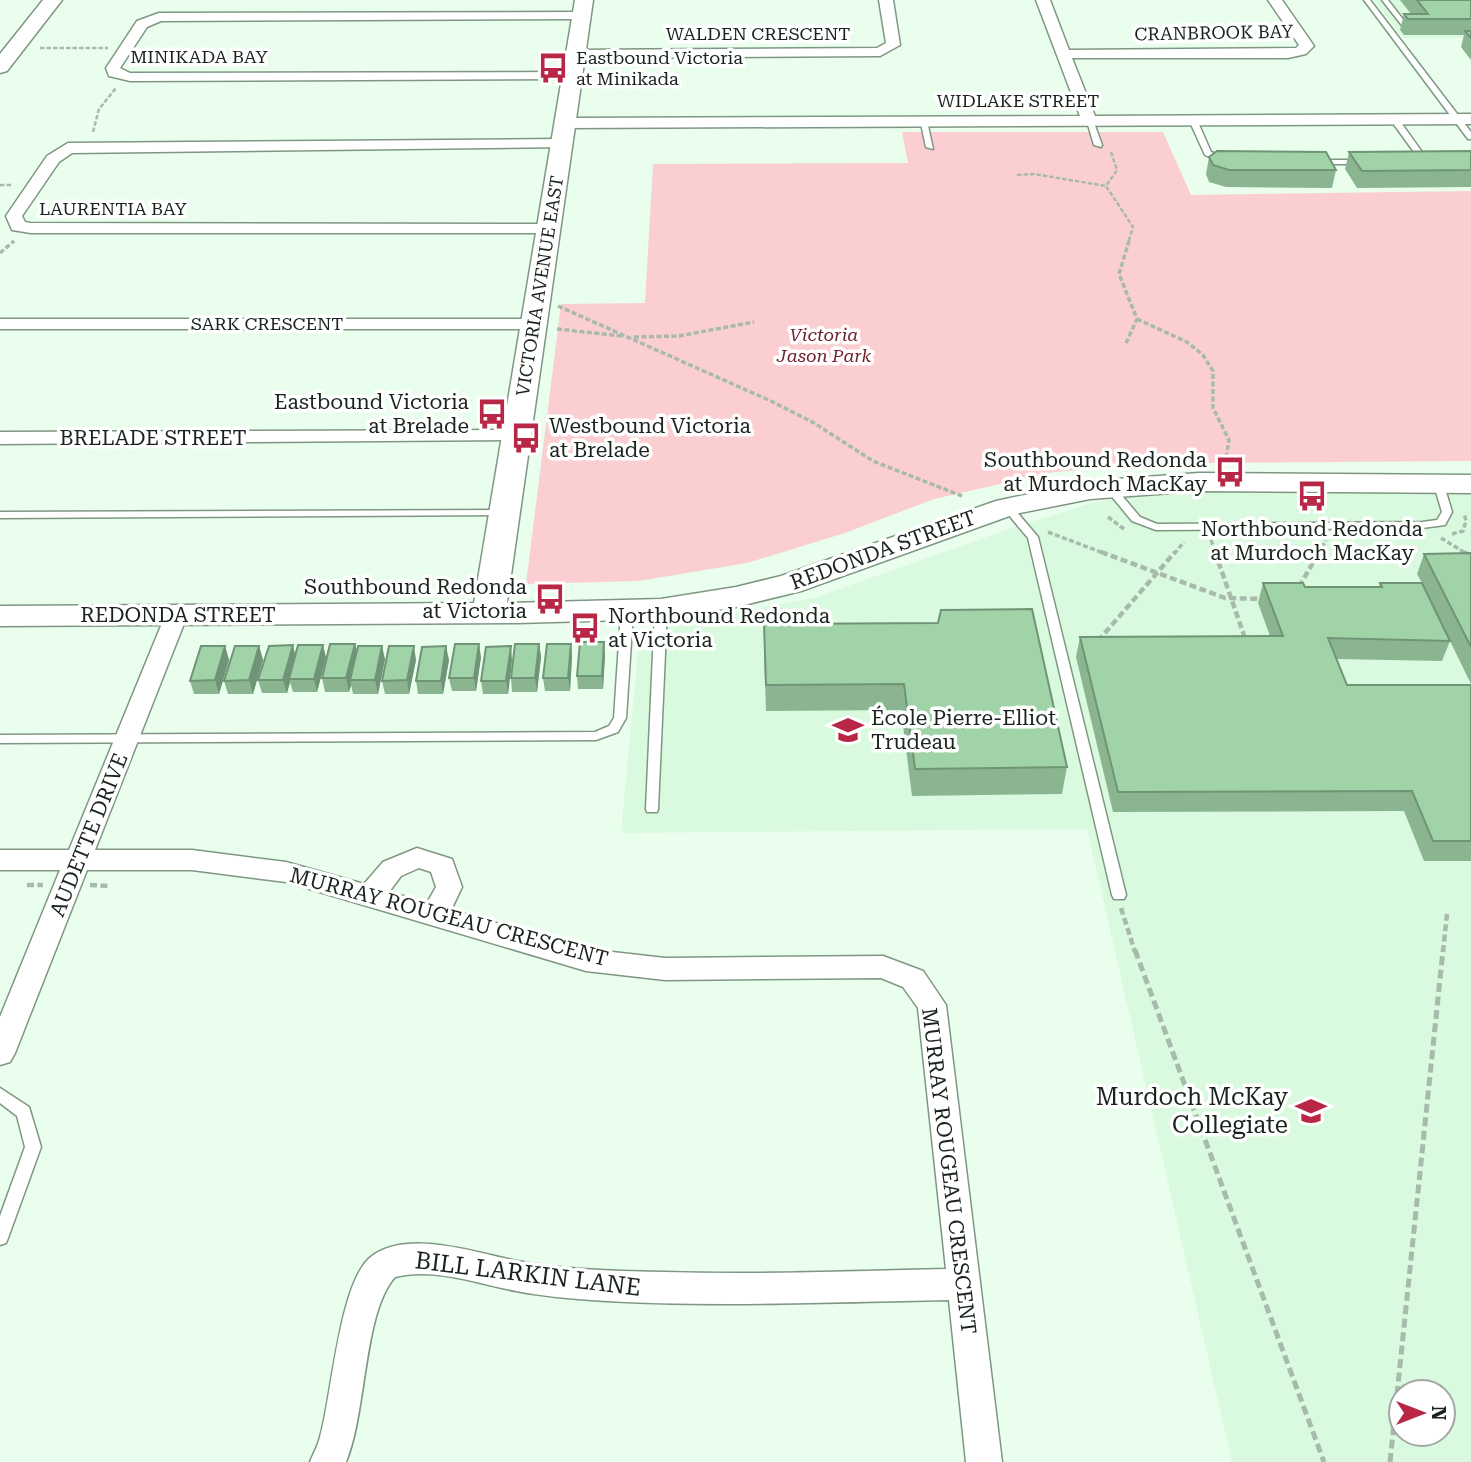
<svg xmlns="http://www.w3.org/2000/svg" width="1471" height="1462" viewBox="0 0 1471 1462" font-family="'Roboto Serif',serif">
	<style>
		.built { fill: #d9fade; fill-rule: evenodd }
		.green { fill: #fbcfd1 }
		.lines { fill: none; stroke-linecap: round; stroke-linejoin: round }
		.lane-casing { stroke: #7f9782; stroke-width: 3 }
		.street-casing { stroke: #7f9782; stroke-width: 3 }
		.secondary-casing { stroke: #7f9782; stroke-width: 3 }
		.path-far3 { stroke: #a8baab; stroke-width: 2.5; stroke-dasharray: 4.5 2; stroke-linecap: butt }
		.path-far2 { stroke: #a8baab; stroke-width: 3.5; stroke-dasharray: 5 2.5; stroke-linecap: butt }
		.path-far1 { stroke: #a8baab; stroke-width: 4.5; stroke-dasharray: 7 3.5; stroke-linecap: butt }
		.path { stroke: #a8baab; stroke-width: 5; stroke-dasharray: 9 4.5; stroke-linecap: butt }
		.lane { fill: #fff; fill-rule: evenodd }
		.street { fill: #fff; fill-rule: evenodd }
		.secondary { fill: #fff; fill-rule: evenodd }
		.wall { fill: #8ab590 }
		.shaded-wall { fill: #709476 }
		.building { fill: #a0d3a8; stroke: #709476; stroke-width: 2 }
		.labels { text-anchor: middle; stroke-width: 7; stroke-linejoin: round; paint-order: stroke }
		.far-street-label { font-size: 18px; fill: #1a241c; stroke: #fff }
		.far-poi-label { font-size: 18px; fill: #1a241c; stroke: #fff; text-anchor: start }
		.far-park-label { font-size: 18px; font-style: italic; fill: #6e202c; stroke: #fff }
		.poi-label { font-size: 21px; fill: #1a241c; stroke: #fff; text-anchor: end }
		.street-label { font-size: 21px; fill: #1a241c; stroke: #fff }
		.near-poi-label { font-size: 24px; fill: #1a241c; stroke: #fff; text-anchor: end }
		.near-street-label { font-size: 24px; fill: #1a241c; stroke: #fff }
	</style>
	<rect width="100%" height="100%" fill="#e9feec"/>
	<path class="built" d="M1374,0h97v38h-68z
		M1471,488v974h-239l-145,-633 -466,4 19,-203 174,-32 204,-72 74,-23 67,-12zM1401,1392h42v42h-42z"/>
	<path class="green" d="M902,132h261l28,63 280,-4v270l-284,2 -133,9 -120,27 -89,34 -98,30 -108,18 -113,3 35,-280 84,-1 8,-139 255,-1z"/>
	<g class="lines">
		<g class="lane-casing">
			<path id="lane" d="M1364,0h6l101,132v7h-3z
				M1382,0h6l20,26v2h-4z
				M1391,117h6l25,35 -6,10h-9l-4,-2 8,-2 3,-6 -24,-33z
				M1086,118l7,2 9,25 -1,2 -7,-2z
				M1190,118l7,2 14,32 16,6v4h-6l-16,-7 -16,-35z
				M920,119l7,2 6,28 -7,-2z
				M1313,160h48l4,2 -4,2h-45l-4,-2z
				M1439,482l5,3 8,27 -7,13 -23,3 -266,2 -24,-9 -28,-34 1,-2h8l27,32 17,7 265,-2 15,-2 5,-8 -8,-27z
				M1007,504l4,1 27,32 88,358 -2,4h-10l-2,-4 -84,-357 -26,-31z
				M504,510l5,3 -1,2 -508,3v-6z
				M661,605l6,4 -9,200 -1,3h-10l-1,-3 9,-200z
				M627,608l6,4 -7,106 -8,14 -22,8 -596,3v-8l595,-3 14,-6 5,-8 7,-106z
				M0,1088l29,19 12,40 -33,91 -2,5 -6,2v-29l25,-69 -8,-31 -17,-13z"/>
		</g>
		<g class="street-casing">
			<path id="street" d="M879,0h14l7,45 -20,11 -305,2 -7,-4 7,-4 302,-2 9,-5z
				M1036,0h14l19,50 227,-2 3,-3 -31,-45h14l32,46 -8,8 -18,4h-216l23,58 376,-2v10l-905,4 -8,-5 8,-5 514,-2z
				M580,12l7,4 -2,3 -424,2 -14,6 -27,41 10,5 447,-1 2,3 -7,4 -442,2 -21,-5 -3,-8 31,-47 22,-8z
				M563,139l5,2 3,3 -3,3 -496,6 -13,9 -37,54 3,6 6,1 525,1 2,4 -2,4 -6,1h-519l-19,-3 -6,-14 41,-60 21,-13z
				M0,319h535l9,5 -9,5h-535z
				M517,430l7,2 3,4 -3,4 -524,4v-12z
				M176,609l8,2 3,5 -92,234h97l94,12 78,22 19,-22 34,-14 35,11 10,28 -11,23 135,39 79,9 218,-2 40,15 23,34 56,457h-36l-17,-162c-119,2 -239,8 -358,0 -25,-2 -50,-4 -75,-9 -37,-7 -82,-24 -121,-14 -32,36 -28,135 -49,185h-36c3,-8 8,-16 10,-25 12,-40 19,-157 52,-181 36,-27 105,-3 145,5 48,9 99,10 148,11 93,3 187,-1 281,-3l-28,-261 -15,-21 -22,-9 -216,2 -79,-9 -300,-89 -94,-12h-105l-72,183 -5,9 -10,3v-48l60,-147h-60v-20h69l96,-234 3,-5zM419,868l12,4 5,15 -9,16 -38,-11 12,-16z"/>
		</g>
		<g class="secondary-casing">
			<path id="secondary" d="M43,0h19l-55,71 -7,2v-19z
				M575,0h18l-86,603 154,-4 75,-12 45,-11 215,-75 94,-20 109,-8 272,2v18l-272,-2 -109,8 -75,15 -214,77 -65,16 -75,12 -144,4 -517,3v-20l474,-3z"/>
		</g>
		<path class="path-far3" d="M40,48h68
			M93,132l6,-23 17,-21
			M1111,152l6,18 -11,16 27,41 -5,16
			M1017,175l17,-1 72,12
			M0,185h13
			M12,243l2,-2"/>
		<path class="path-far2" d="M0,253l14,-12
			M558,306l215,96 41,21 59,38 89,35
			M1137,319l50,23 16,13 10,16v37l16,32 -4,24
			M557,329l65,7
			M634,337l45,-1 75,-14
			M1126,343l11,-24 -18,-45 10,-33
			M1108,517l16,12
			M1048,532l58,22
			M1452,534l11,-3 3,-10 -2,-8
			M1441,538l26,16
			M1211,540l5,14
			M1174,554l10,-12
			M1318,554l8,-14"/>
		<path class="path-far1" d="M1101,552l124,46 37,1
			M1215,552l31,89
			M1464,552l7,4
			M1299,587l20,-35
			M1098,641l77,-89
			M27,885h16
			M90,885l20,1
			M1121,908l14,44
			M1443,952l4,-38"/>
		<path class="path" d="M1135,950l189,512
			M1390,1462l53,-512"/>
		<use href="#lane" class="lane"/>
		<use href="#street" class="street"/>
		<use href="#secondary" class="secondary"/>
	</g>
	<path class="wall" d="M1400,0h71v60l-10,-13 3,-12h-60l-4,-5 4,-16h7z
		M1471,151v36l-114,1 -12,-19 4,-17z
		M1209,157l127,13 -4,18 -106,-1 -17,-5 -3,-8z
		M1471,553v131l-21,-43 -8,20 -106,-2 11,26h124v176h-47l-20,-50 -291,1 -37,-155 4,-20 190,-1 -12,-33 5,-20 42,4h74l1,-4h42l-5,-9 7,-20z
		M938,623l129,144 -5,27 -150,2 -11,-86 -135,1 -2,-61v-26z
		M355,644l2,9 28,6 -7,35h-25l-2,-9 -2,7h-24l-3,-14z
		M539,644l2,13 -4,35h-25l-1,-14z
		M571,644l1,13 -2,34h-25l-2,-13z
		M293,645l2,11 28,-11 3,13 -9,34h-24l-3,-10 -3,11h-25l-4,-13z
		M225,646l4,14 -10,34h-25l-4,-13z
		M259,646l4,14 -10,34h-25l-4,-13z
		M605,655l-2,34h-25l-1,-13z
		M481,657l-5,34h-24l-3,-13z
		M416,660l-7,34h-24l-3,-13z
		M449,660l-6,34h-25l-2,-13z
		M512,660l-4,34h-25l-2,-13z"/>
	<path class="shaded-wall" d="M604,642l1,13 -2,34 -1,-13z
		M355,644l3,13 -8,23 1,5 -2,7 -3,-14z
		M479,644l2,13 -5,34 -2,-13z
		M539,644l2,13 -4,35 -2,-14z
		M571,644l1,13 -2,34 -2,-13z
		M293,645l3,14 -7,20 1,3 -3,11 -4,-13z
		M323,645l3,13 -9,34 -3,-13z
		M225,646l4,14 -10,34 -4,-14z
		M259,646l4,14 -10,34 -4,-14z
		M382,646l3,13 -7,35 -3,-14z
		M414,646l2,14 -7,34 -2,-14z
		M446,646l3,14 -6,34 -2,-13z
		M511,646l1,14 -4,34 -2,-13z"/>
	<path class="building" d="M1417,0h54v19h-63l-4,-5h24z
		M1465,31h6v7z
		M1217,151l109,1 10,18h-107l-16,-5 -4,-8z
		M1471,151v19l-109,1 -13,-19z
		M1471,553v94l-47,-93z
		M1263,583h40l2,4h77l-2,-4h42l28,58 -122,-3 19,47h124v156h-38l-21,-50 -294,1 -38,-155 203,-1z
		M1032,609l35,158 -152,2 -11,-85 -138,1 -2,-61 174,-1 3,-13z
		M580,642h24l-2,34h-25z
		M330,644h25l-9,34h-24z
		M455,644h24l-5,34h-25z
		M515,644h24l-4,34h-24z
		M547,644h24l-3,34h-25z
		M293,645l-10,35h-25l11,-34z
		M298,645h25l-9,34h-25z
		M201,646h24l-10,34 -25,1z
		M235,646h24l-10,34 -25,1z
		M358,646h24l-7,34h-25z
		M389,646h25l-7,34 -25,1z
		M446,646l-5,35h-25l6,-34z
		M511,646l-5,35h-25l5,-34z"/>
	<defs>
		<g id="bus-bare" transform="scale(2.415)"><path d="M-5-6H5V4H4V6H2V4H-2V6H-4V4H-5ZM-3.5-4V0h7V-4ZM-3.5 1.2v1.5H-2V1.2ZM2 1.2v1.5H3.5V1.2Z" fill="#b82745" stroke="#fff" stroke-width="2.5" paint-order="stroke"/></g>
		<g id="school-bare" transform="scale(2.415)"><path d="M0-5L7-2L0 1L-7-2ZM-4 1L0 2.5L4 1V4Q0 6-4 4Z" fill="#b82745" stroke="#fff" stroke-width="2.5" paint-order="stroke"/></g>
	</defs>
	<g fill-rule="evenodd">
		<use href="#bus-bare" x="553" y="68"/>
		<use href="#bus-bare" x="492" y="414"/>
		<use href="#bus-bare" x="526" y="438"/>
		<use href="#bus-bare" x="1230" y="472"/>
		<use href="#bus-bare" x="1312" y="496"/>
		<use href="#bus-bare" x="550" y="599"/>
		<use href="#bus-bare" x="585" y="628"/>
		<use href="#school-bare" x="848" y="730"/>
		<use href="#school-bare" x="1311" y="1111"/>
	</g>
	<g class="labels">
		<g class="far-street-label">
			<text transform="translate(1214 33) rotate(-1)" y="6">CRANBROOK BAY</text>
			<text x="758" y="40">WALDEN CRESCENT</text>
			<text x="199" y="63">MINIKADA BAY</text>
			<text x="1018" y="107">WIDLAKE STREET</text>
			<text x="113" y="215">LAURENTIA BAY</text>
			<text transform="translate(540 286) rotate(-81)" y="6">VICTORIA AVENUE EAST</text>
			<text x="267" y="330">SARK CRESCENT</text>
		</g>
		<g class="far-poi-label">
			<text x="576" y="64">Eastbound Victoria<tspan x="576" dy="21">at Minikada</tspan></text>
		</g>
		<g class="far-park-label">
			<text x="824" y="341">Victoria<tspan x="824" dy="21">Jason Park</tspan></text>
		</g>
		<g class="poi-label">
			<text x="469" y="409">Eastbound Victoria<tspan x="469" dy="24">at Brelade</tspan></text>
			<text x="549" y="433" text-anchor="start">Westbound Victoria<tspan x="549" dy="24">at Brelade</tspan></text>
			<text x="1207" y="467">Southbound Redonda<tspan x="1207" dy="24">at Murdoch MacKay</tspan></text>
			<text x="1312" y="536" text-anchor="middle">Northbound Redonda<tspan x="1312" dy="24">at Murdoch MacKay</tspan></text>
			<text x="527" y="594">Southbound Redonda<tspan x="527" dy="24">at Victoria</tspan></text>
			<text x="608" y="623" text-anchor="start">Northbound Redonda<tspan x="608" dy="24">at Victoria</tspan></text>
			<text x="871" y="725" text-anchor="start">École Pierre-Elliot<tspan x="871" dy="24">Trudeau</tspan></text>
		</g>
		<g class="street-label">
			<text x="153" y="445">BRELADE STREET</text>
			<text transform="translate(883 550) rotate(-20)" y="7">REDONDA STREET</text>
			<text x="178" y="622">REDONDA STREET</text>
			<text transform="translate(89 835) rotate(-68)" y="7">AUDETTE DRIVE</text>
			<text transform="translate(449 917) rotate(15)" y="7">MURRAY ROUGEAU CRESCENT</text>
			<text transform="translate(949 1171) rotate(83)" y="7">MURRAY ROUGEAU CRESCENT</text>
		</g>
		<g class="near-poi-label">
			<text x="1288" y="1105">Murdoch McKay<tspan x="1288" dy="28">Collegiate</tspan></text>
		</g>
		<g class="near-street-label">
			<text transform="translate(528 1274) rotate(7)" y="8">BILL LARKIN LANE</text>
		</g>
	</g>
	<g transform="translate(1422 1413) rotate(90)"><circle r="33" fill="#ffffff" stroke="#a3a7a4" stroke-width="2"/>
	<path d="M0-5L12 26L0 18L-12 26Z" fill="#b82745"/>
	<text y="-10" font-size="19" font-weight="bold" text-anchor="middle" fill="#1a241c">N</text>
	</g>
</svg>
